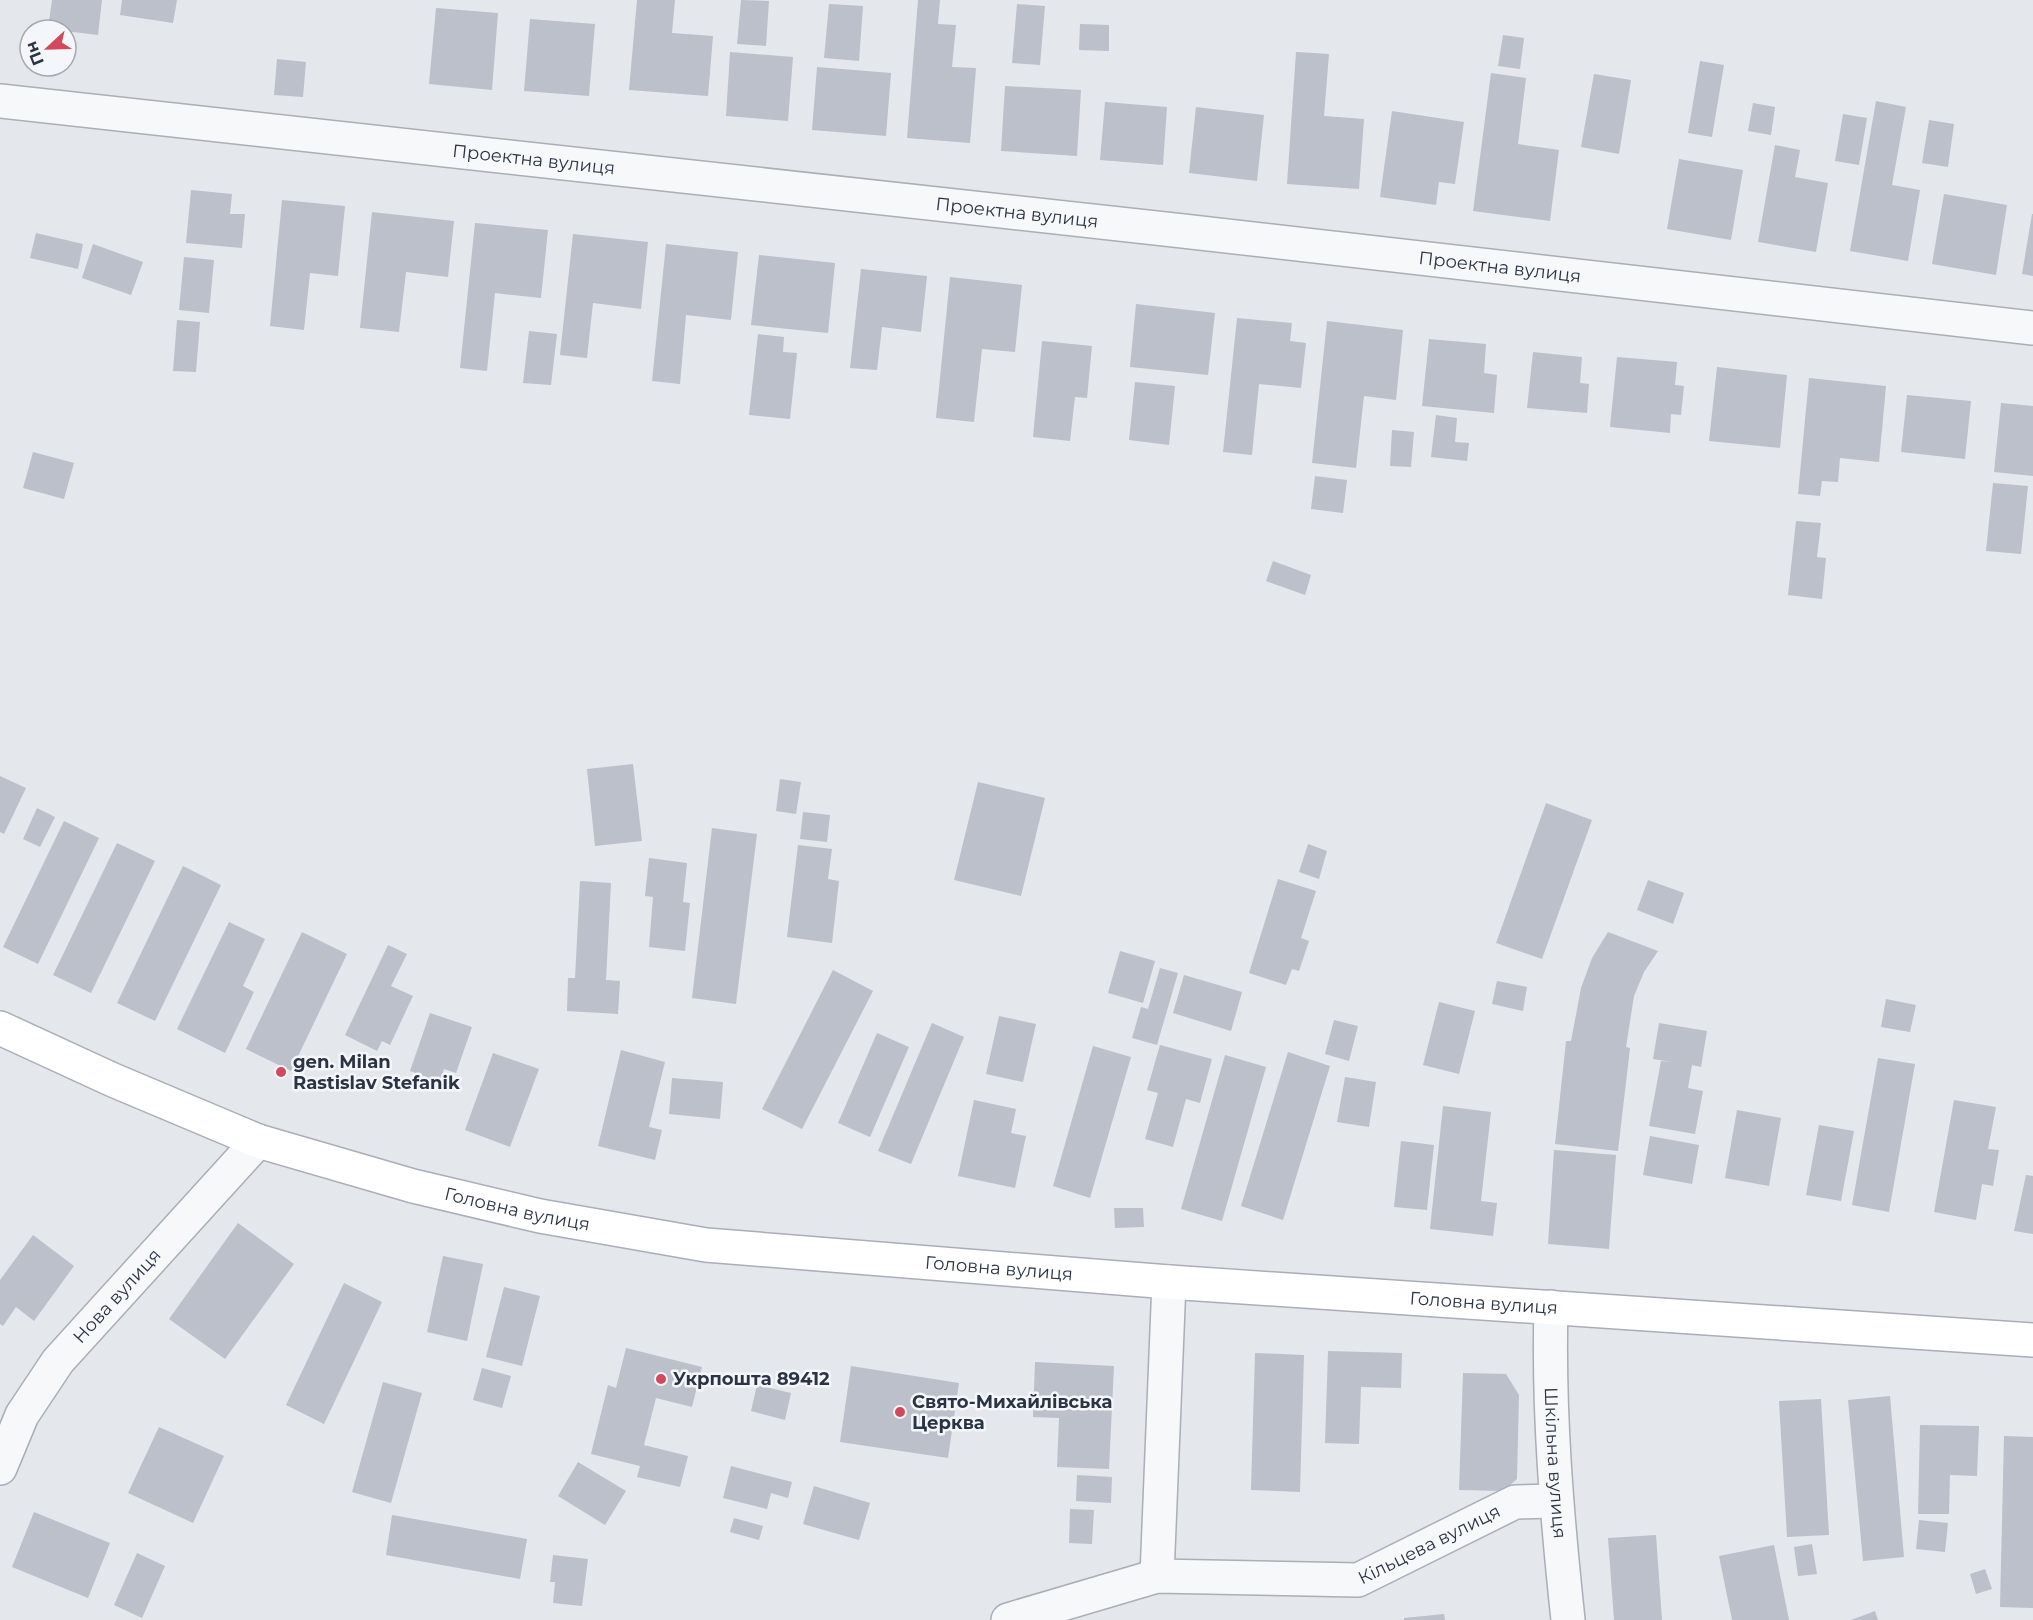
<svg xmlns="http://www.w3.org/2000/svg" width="2033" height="1620" viewBox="0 0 2033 1620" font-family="Montserrat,sans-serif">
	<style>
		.building { fill: #bbc0ca }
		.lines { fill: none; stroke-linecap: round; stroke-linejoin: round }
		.minor-casing { stroke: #a9aeb7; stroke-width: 36 }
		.secondary-casing { stroke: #a9aeb7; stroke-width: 36 }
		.minor { stroke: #f7f8fa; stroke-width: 33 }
		.secondary { stroke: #fff; stroke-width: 33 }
		.poi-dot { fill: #d1495b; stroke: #f4f6f9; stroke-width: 2 }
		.labels { text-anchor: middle; stroke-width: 5; stroke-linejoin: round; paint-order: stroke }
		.street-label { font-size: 18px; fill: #2b3445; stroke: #f4f6f9 }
		.poi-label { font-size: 18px; font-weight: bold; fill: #2b3445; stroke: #f4f6f9; text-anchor: start }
	</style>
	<rect width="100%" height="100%" fill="#e4e7ec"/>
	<path class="building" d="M52,0h50l-4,35 -50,-6z
		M122,0h55l-4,23 -53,-8z
		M637,0h38l-3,33 41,3 -5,60 -79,-6z
		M741,0l28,1 -3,45 -29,-2z
		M918,0h22l-2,24 18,1 -4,42 24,1 -6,75 -63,-5z
		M829,4l34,2 -4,55 -35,-3z
		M1017,4l28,2 -5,59 -28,-2z
		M436,8l62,5 -6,77 -63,-6z
		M530,19l65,5 -6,72 -65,-5z
		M1080,24l29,1v26l-30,-1z
		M1503,35l21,3 -4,31 -22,-3z
		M730,52l63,5 -5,64 -62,-5z
		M1296,52l33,2 -5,62 40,3 -5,70 -72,-5z
		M277,59l29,3 -3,35 -29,-2z
		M1700,61l24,4 -12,72 -24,-4z
		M817,67l74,6 -5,63 -74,-6z
		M1491,73l35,5 -8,66 41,6 -9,71 -77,-10z
		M1594,74l37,6 -12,74 -38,-7z
		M1005,86l76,4 -4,66 -76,-5z
		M1876,101l30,6 -14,78 28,5 -12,71 -58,-10z
		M1105,102l62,5 -4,58 -63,-5z
		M1753,103l22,4 -4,28 -23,-4z
		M1196,107l68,8 -7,66 -68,-8z
		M1392,111l72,11 -9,62 -16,-2 -3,23 -56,-8z
		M1843,114l24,4 -8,47 -24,-4z
		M1929,120l25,4 -6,43 -26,-4z
		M1775,145l25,5 -5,27 33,6 -12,69 -58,-10z
		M1679,159l64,11 -12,70 -64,-11z
		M191,190l41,4 -2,20h15l-3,34 -56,-5z
		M1944,194l63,11 -11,70 -64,-11z
		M282,200l63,6 -7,70 -28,-3 -6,57 -34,-4z
		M372,212l82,9 -6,56 -42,-5 -7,60 -39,-4z
		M2032,214h1v62l-11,-2z
		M475,223l73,7 -7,68 -46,-5 -8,78 -27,-3z
		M36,233l47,11 -5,25 -48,-11z
		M573,234l75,8 -7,67 -48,-6 -6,55 -27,-3z
		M93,244l50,18 -12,33 -49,-17z
		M666,244l72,8 -7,68 -45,-5 -6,69 -28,-3z
		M759,255l76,8 -7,70 -77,-8z
		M184,257l30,3 -5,53 -30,-3z
		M861,269l66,7 -6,56 -39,-5 -5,43 -27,-2z
		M950,277l72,8 -7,67 -33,-3 -8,73 -38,-4z
		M1136,304l79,9 -7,62 -78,-8z
		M1237,318l55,5 -2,18 16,2 -5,45 -42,-4 -7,71 -29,-3z
		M177,320l23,2 -4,50 -23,-1z
		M1327,321l76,9 -7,70 -32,-4 -8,72 -44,-5z
		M529,331l28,3 -6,51 -28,-2z
		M758,334l26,3 -1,15 14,1 -7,66 -41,-4z
		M1429,339l57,5 -2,29 13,2 -3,38 -72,-7z
		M1042,341l50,5 -5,52 -12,-1 -5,44 -37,-4z
		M1533,352l49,5 -2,26 9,1 -2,29 -60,-5z
		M1617,357l60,5 -2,23 9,1 -3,29 -10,-1 -1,19 -60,-6z
		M1717,367l70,8 -7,73 -71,-7z
		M1809,378l77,8 -7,76 -39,-4 -2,24 -16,-1 -2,15 -22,-2z
		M1135,382l40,4 -6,59 -40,-5z
		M1907,395l64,6 -6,58 -64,-7z
		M2001,403l32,3v70l-39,-4z
		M1436,415l21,3 -2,24 14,1 -2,18 -36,-4z
		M1392,430l22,2 -3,35 -21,-1z
		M33,452l41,11 -10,36 -41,-11z
		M1315,476l32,4 -4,33 -32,-4z
		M1993,483l35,3 -7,68 -35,-3z
		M1796,521l25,2 -4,34 9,1 -4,41 -34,-4z
		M1273,561l38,14 -6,20 -39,-14z
		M633,764l9,77 -47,5 -8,-77z
		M0,776l26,12 -22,46 -4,-2z
		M780,779l21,3 -5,32 -20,-3z
		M978,782l67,16 -24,98 -67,-16z
		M1546,803l46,17 -50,139 -46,-16z
		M37,808l18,9 -15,30 -17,-8z
		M803,812l27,3 -3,27 -27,-3z
		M64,821l35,17 -61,126 -35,-17z
		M712,828l45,6 -21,170 -44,-6z
		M117,843l38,18 -64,132 -38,-18z
		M1308,844l19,7 -8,28 -20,-7z
		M798,845l34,4 -4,30 11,2 -7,62 -45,-6z
		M649,858l38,5 -4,39 7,1 -5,48 -36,-4 4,-50 -8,-1z
		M183,866l38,19 -66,136 -38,-18z
		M1278,879l38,12 -15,47 8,3 -10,30 -7,-2 -6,16 -37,-12z
		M1648,880l36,13 -11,31 -36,-14z
		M580,881l31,2 -5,97 14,1 -2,33 -51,-3 1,-33h7z
		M229,922l36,17 -22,47 11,6 -29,61 -48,-24z
		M302,932l45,22 -56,117 -45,-22z
		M1608,932l50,19 -14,21 -10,24 -8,51 4,1 -12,103 -63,-7 11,-103h5l10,-53 11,-30z
		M388,945l19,9 -16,32 22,10 -23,49 -8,-4 -5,10 -32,-16z
		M1120,951l35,10 -12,42 -35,-10z
		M1160,968l18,5 -21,72 -25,-7 9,-31 7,2z
		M833,970l40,21 -71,138 -40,-20z
		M1184,975l58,17 -11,39 -58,-18z
		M1497,981l30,6 -4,24 -31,-7z
		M1886,999l30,6 -6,27 -29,-5z
		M1439,1002l36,9 -16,63 -36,-9z
		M430,1013l42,14 -16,46 -12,-4 -4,13 -30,-11z
		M999,1016l37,8 -13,58 -37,-8z
		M1334,1020l24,6 -9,35 -24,-7z
		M932,1023l32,14 -53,127 -33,-13z
		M1659,1023l48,8 -6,36 -9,-2 -4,23 15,3 -8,43 -46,-8 12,-65 11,1 -19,-3z
		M877,1033l32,14 -39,90 -32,-14z
		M1160,1045l52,14 -12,44 -14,-4 -13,48 -28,-8 13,-46 -11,-3z
		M1093,1046l38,11 -41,141 -37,-12z
		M621,1050l44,12 -16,65 13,3 -7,30 -57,-14z
		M1288,1052l42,14 -47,154 -42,-14z
		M493,1053l46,16 -29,78 -45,-17z
		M1225,1055l41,12 -44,154 -41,-12z
		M1878,1058l37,6 -26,148 -37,-7z
		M1345,1077l31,5 -7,45 -32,-5z
		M672,1078l51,4 -3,37 -51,-5z
		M974,1100l42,9 -5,24 15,3 -11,52 -57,-12z
		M1954,1100l42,7 -8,42 11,1 -6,36 -11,-2 -6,36 -42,-8z
		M1443,1106l48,6 -10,89 16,2 -4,33 -63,-7z
		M1737,1110l44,8 -12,68 -44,-8z
		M1819,1125l35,6 -13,70 -35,-6z
		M1650,1136l49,9 -7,39 -49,-9z
		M1401,1141l33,4 -7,65 -33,-3z
		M1554,1150l62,5 -7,94 -61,-5z
		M2026,1175l7,1v58l-19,-3z
		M1114,1208h29l1,19 -29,1z
		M238,1223l56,41 -69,95 -56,-40z
		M33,1235l41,31 -40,55 -18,-14 -13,19 -3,-2v-44z
		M443,1256l40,8 -16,77 -40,-9z
		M344,1283l38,19 -58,122 -38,-19z
		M504,1287l36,9 -18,70 -36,-9z
		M626,1348l76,19 -10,40 -36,-9 -12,47 44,11 -8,31 -43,-10 3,-11 -49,-12 17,-69 8,3z
		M1328,1351l74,2 -1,35 -40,-1 -2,57 -34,-1z
		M1255,1353l49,2 -4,137 -49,-2z
		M1035,1362l79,4 -5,103 -52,-2 2,-49 -26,-1z
		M851,1366l108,17 -11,75 -108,-16z
		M482,1368l29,8 -9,32 -29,-8z
		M1463,1373l43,1 13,21 -2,84 -14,12 -44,-1z
		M383,1382l39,11 -31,110 -39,-11z
		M757,1385l34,8 -6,27 -34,-9z
		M1890,1396l14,161 -41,4 -15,-161z
		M1821,1399l8,136 -42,2 -8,-136z
		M1920,1425l59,1 -2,50 -27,-1 -1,39h-31z
		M159,1427l65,29 -31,67 -65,-30z
		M2004,1436l29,1v171l-33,-1z
		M578,1462l48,29 -21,34 -47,-29z
		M731,1466l61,16 -4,16 -17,-5 -4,16 -44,-11z
		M1077,1475l35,2 -1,26 -35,-2z
		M814,1486l56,17 -11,37 -56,-16z
		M1070,1509l24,1 -2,34 -23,-1z
		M34,1512l76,31 -22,55 -76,-31z
		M392,1515l135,24 -7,40 -134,-24z
		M734,1518l29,8 -4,14 -29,-8z
		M1919,1520l29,3 -3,29 -29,-3z
		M1656,1535l6,85h-48l-6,-82z
		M1812,1544l5,30 -19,2 -4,-29z
		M1774,1545l15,75h-57l-13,-64z
		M137,1553l28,13 -23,52 -28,-13z
		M553,1555l35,4 -6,47 -29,-3 2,-21h-5z
		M1985,1569l7,20 -16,5 -6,-20z
		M1875,1611l3,9h-27z
		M1444,1614l1,6h-41v-2z"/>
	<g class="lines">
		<g class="minor-casing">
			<g id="minor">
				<path id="s1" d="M0,101l1174,129 859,98"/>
				<path id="s2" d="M1551,1307c-3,105 6,209 17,313"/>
				<path id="s3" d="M0,1468l22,-53 36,-54 200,-220"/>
				<path d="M1157,1576l12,-294"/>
				<path id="s4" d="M1008,1620l149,-44 201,4 157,-78 40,-1"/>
			</g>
		</g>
		<g class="secondary-casing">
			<g id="secondary">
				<path id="s5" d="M0,1028l113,52 145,61 155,45 127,30 166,29 463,37 864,58"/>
			</g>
		</g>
		<use href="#minor" class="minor"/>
		<use href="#secondary" class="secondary"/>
	</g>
	<g class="poi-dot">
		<circle cx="281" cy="1072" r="6"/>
		<circle cx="661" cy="1379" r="6"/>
		<circle cx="900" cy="1412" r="6"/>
	</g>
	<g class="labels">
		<g class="street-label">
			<text dy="6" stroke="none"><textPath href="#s1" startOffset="537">Проектна вулиця</textPath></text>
			<text dy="6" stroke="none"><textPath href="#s1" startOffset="1023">Проектна вулиця</textPath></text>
			<text dy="6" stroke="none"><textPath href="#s1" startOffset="1509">Проектна вулиця</textPath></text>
			<text dy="6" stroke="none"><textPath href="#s5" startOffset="550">Головна вулиця</textPath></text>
			<text dy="6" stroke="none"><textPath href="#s5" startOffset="1036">Головна вулиця</textPath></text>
			<text dy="6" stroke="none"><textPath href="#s3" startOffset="210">Нова вулиця</textPath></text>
			<text dy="6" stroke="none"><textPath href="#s5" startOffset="1522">Головна вулиця</textPath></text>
			<text dy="6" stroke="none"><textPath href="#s2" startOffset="156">Шкільна вулиця</textPath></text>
			<text dy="6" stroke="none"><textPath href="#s4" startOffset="436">Кільцева вулиця</textPath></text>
		</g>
		<g class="poi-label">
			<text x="293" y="1068">gen. Milan<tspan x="293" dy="21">Rastislav Stefanik</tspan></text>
			<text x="673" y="1385">Укрпошта 89412</text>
			<text x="912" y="1408">Свято-Михайлівська<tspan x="912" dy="21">Церква</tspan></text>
		</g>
	</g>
	<g transform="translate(48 48) rotate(248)"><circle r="28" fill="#f4f6f9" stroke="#a4a8b1" stroke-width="1.5"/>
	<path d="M0-4.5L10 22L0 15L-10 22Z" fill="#d1495b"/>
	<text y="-9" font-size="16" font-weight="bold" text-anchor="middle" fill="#2b3445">Пн</text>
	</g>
</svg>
